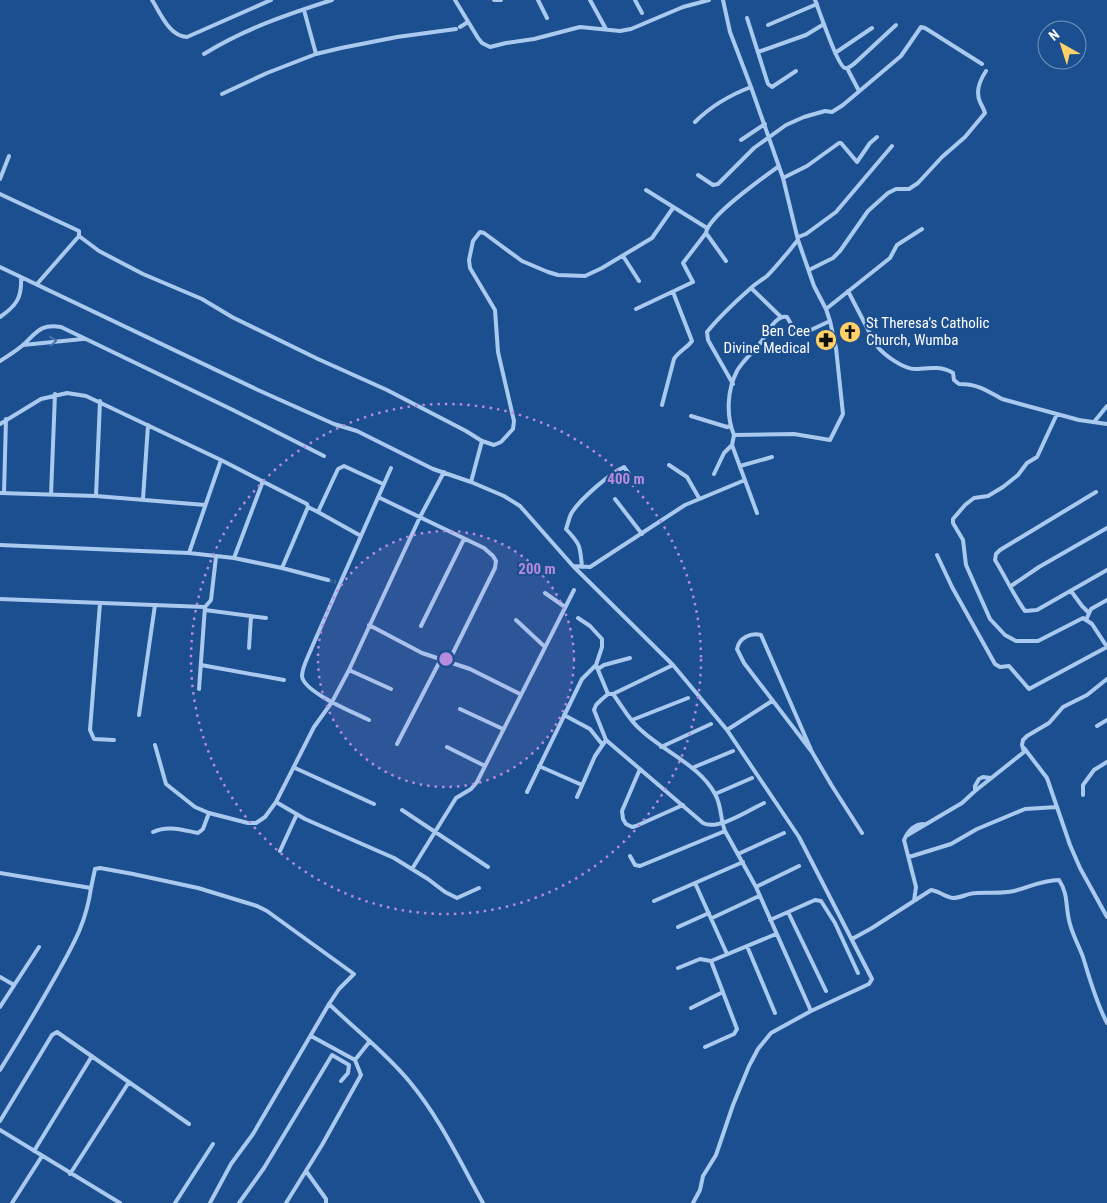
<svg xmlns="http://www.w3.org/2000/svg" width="1107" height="1203" viewBox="0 0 1107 1203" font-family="'Roboto Condensed',sans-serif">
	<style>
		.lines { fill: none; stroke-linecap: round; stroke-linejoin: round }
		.minor-tunnel { stroke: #3d69a0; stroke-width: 4; stroke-dasharray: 4 2; stroke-linecap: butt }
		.minor { stroke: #a9c9ee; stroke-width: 4 }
		.oneway { stroke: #4674ac }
		.ring { fill: none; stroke: #b68bdc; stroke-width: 2.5; stroke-dasharray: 2.5 5 }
		.labels { text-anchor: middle; stroke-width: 4.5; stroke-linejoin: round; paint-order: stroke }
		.poi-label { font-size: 15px; fill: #fff; stroke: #1b4f8f; text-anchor: start }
		.centre { fill: #b68bdc; stroke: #1b4f8f; stroke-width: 2.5 }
		.ring-label { font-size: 15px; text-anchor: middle; font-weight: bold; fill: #b68bdc; stroke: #1b4f8f; stroke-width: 4.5; stroke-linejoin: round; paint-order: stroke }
	</style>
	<rect width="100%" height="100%" fill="#1b4f8f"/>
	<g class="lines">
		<path class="minor-tunnel" d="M328,580l8,2"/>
		<path class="minor" d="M152,0c9,14 17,36 35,37l84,-37
			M455,0l23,38 4,5 8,4 16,-4 28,-4 46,-12 40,4 11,-2 52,-22 26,-7
			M494,0h7
			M538,0l9,18
			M590,0l16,29
			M635,0l7,13
			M723,0l7,32 21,55 32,91 15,62 16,46 12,23 4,12 6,27 7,66 -13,26 -36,-6 -60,1c-8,-19 -7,-45 3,-64 6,-11 17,-19 24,-29 6,-8 15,-28 26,-25l11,19 32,-15
			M815,0c4,10 23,67 30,68 4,1 7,-3 10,-5l41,-38
			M304,10l12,44
			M747,18l21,66 4,3 24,-16
			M768,25l49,-21
			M460,27l8,-5
			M758,52l48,-17 18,-11
			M835,53l37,-25
			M204,54c40,-25 84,-40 128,-54
			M847,68l12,23
			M222,94l45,-21 49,-19 25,-6 56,-11 59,-8
			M695,122c16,-16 35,-27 56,-35
			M741,140l24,-16
			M698,175l15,10 5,-1 36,-36 32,-23 18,-8 21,-6 7,1 11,-7 58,-49 20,-29 4,1 57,36
			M783,178l24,-12 32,-23h2l16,19 13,-19 7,-6
			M0,179l9,-23
			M646,190l61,38
			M0,194l79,37v5l-42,48
			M79,236l20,15 44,23 59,25 30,18 86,42 69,31 79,41 16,10 12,4 7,-3 12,-13 1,-8 -16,-69 -3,-42 -25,-42 -1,-8 4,-19 7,-9 4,1 38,28 26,11 10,3 27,1 17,-8 50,-30 21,-30
			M798,237l8,-3 30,-22 56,-66
			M623,256l16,25
			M726,261l-20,-28c2,-17 58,-56 73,-67
			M0,267l258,123 76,34 23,7 76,38 38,13 33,14 16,10 53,60 100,99 54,65 72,107 73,142 -3,5 -58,27 -40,22 -13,16 -9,17 -16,39 -17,50 -13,21 -3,14 -7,13
			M809,270l24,-12 7,-7 28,-40 20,-18 8,-4h13l9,-6 24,-26 23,-20 20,-24c-1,-4 -3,-7 -5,-11 -5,-11 0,-22 6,-31
			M751,288l30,29
			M848,291l28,54c8,10 28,25 41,24 12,-1 25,-3 36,4l1,7 5,4c19,0 27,6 43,15l77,21 28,4
			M636,309l57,-27 -10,-19 23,-30
			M826,309l64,-51 7,-13 25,-16
			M0,317c16,-11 22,-19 21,-39
			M23,345l60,-6
			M0,361c8,-5 16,-10 23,-16 13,-12 18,-22 38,-18l172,83 91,46
			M733,384l-25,-44 -1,-8c13,-16 28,-30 44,-44 5,-5 11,-8 16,-12 11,-11 21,-24 31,-36
			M662,405l12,-46c5,-8 13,-11 18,-18l-19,-49
			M1057,414l-20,43 -10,6 -9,12 -15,12 -15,9 -14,2 -9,7 -12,14v4l10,17 3,25 24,54 15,16 11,6h22l45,-23 9,6 15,23
			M691,416l36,11 3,-1
			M1094,422l13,-16
			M0,424l41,-25 26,-6 19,3 135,64 86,44 1,3 -26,61
			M734,435l-2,10 25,68
			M669,465l18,12 12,21
			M740,466l32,-9
			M714,474l10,-21 8,-8
			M471,482l11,-41
			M1096,492l-96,58 -4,4 -1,6c10,16 19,36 30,51l12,-1 70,-40
			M0,493l96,3 109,9
			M4,493l2,-74
			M51,495l4,-101
			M96,496l4,-95
			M378,497l106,51 9,8 3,5 -1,7 -46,93
			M143,499l5,-74
			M615,499l27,35
			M308,507l10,5 43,24
			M318,512l20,-43 6,-3 39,18
			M0,545l189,8 45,5 48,10 46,12
			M189,553l32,-93
			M937,555l15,32 43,77 5,3 9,-1 20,23 78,-42
			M234,558l29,-77
			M573,566l17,1 95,-62 60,-25
			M582,567c-2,-21 -1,-22 -16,-38 2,-5 3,-11 5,-15 8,-14 38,-40 53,-47l5,7
			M1011,586l28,-19 68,-39
			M1071,591l11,15 6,6
			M545,593l20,14
			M0,599l205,8
			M100,603l-10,127 4,9 20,1
			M205,610l61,8
			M578,618l12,8 12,13v8l-6,18 12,29
			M516,620l29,27
			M1086,620l5,-11 16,-9
			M369,625l53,28 48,16 50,25
			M421,626l43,-87
			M249,648l2,-32
			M201,665l83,15
			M598,669l6,-4 26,-7
			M349,670l42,19
			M199,689l6,-82 6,-7 5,-43
			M613,694l60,-29
			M460,709l43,20
			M139,715l16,-110
			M564,715l26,14 12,15
			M369,720c-14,-7 -66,-28 -67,-44 0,-9 7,-21 10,-29l79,-179
			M632,720l56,-22
			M1097,726l10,-6
			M727,730l45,-29
			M397,744l44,-85
			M155,745l11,39 29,23 14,6 39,10h8l9,-6 11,-15 38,-75 18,-25 17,-32 71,-153 24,-45
			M447,747l38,19
			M661,747l50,-23
			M1024,748l23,30 23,67 10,23 27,49
			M812,752l-68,-89 -7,-14c2,-11 14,-17 24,-14l51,117 20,34 30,47
			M539,766l43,19
			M295,768l79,36
			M692,768l41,-17
			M640,769l-18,42 1,8 3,5 6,3 4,-1 47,-21
			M975,791v-5l4,-7 4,-2 8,1
			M527,792l55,-113 14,-14
			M715,794l37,-16
			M1083,795v-10l11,-15 13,-8
			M577,797l18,-41 11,-16
			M276,802l29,17 89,39 34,21 17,13 12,6 22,-10
			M764,803c-15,7 -46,28 -61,20l-97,-83 -12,-30 2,-5 5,-5 7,-6h5c9,12 17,28 29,37 23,21 58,35 73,63 7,12 5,25 10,37l31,56 55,124
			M402,810l86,57
			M153,832c15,-7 29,-2 45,1l5,-4 6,-16
			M906,836l56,-33 13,-12 49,-39 -2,-7 1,-5 4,-4 22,-13 14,-16 24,-12 20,-16
			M280,851l17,-37
			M738,854l46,-21
			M630,856l5,9 5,1 85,-35
			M909,857l42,-13 26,-15 48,-20 32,-2
			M412,869l44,-71 15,-9 6,-7 97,-192
			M0,873l91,15 4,-19 5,-1 33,6 65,14 59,18 10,5 87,63 -15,15 -10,15 -76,130 -22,30 -21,39
			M756,887l43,-21
			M654,901l41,-18
			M914,901l2,-14 -12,-47c4,-9 10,-16 20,-16
			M788,912l38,79
			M712,918l47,-22
			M770,920l45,-20 6,1 14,22 23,50
			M678,927l31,-14
			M852,939l20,-11 59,-38c8,1 14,7 22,8 8,0 15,-5 23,-5 13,-1 25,1 38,-2 15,-4 29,-11 45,-11 10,15 6,28 11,44 3,12 9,22 13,33 7,23 13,45 24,66
			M747,946l28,67
			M727,954l-32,-71 48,-21
			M678,968l22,-9 11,2 65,-27
			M0,977l14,8
			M329,1004c27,26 56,48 80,77 31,37 51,81 74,122
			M0,1007l39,-60
			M691,1008l32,-16
			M705,1047l29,-13 3,-5 -26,-68
			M355,1060l15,-19
			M0,1070c20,-32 39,-64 57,-96 17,-31 29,-51 34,-86
			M0,1121l52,-86 5,-3 132,92
			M0,1130l120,73
			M34,1151l58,-95
			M306,1171l20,28v4
			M70,1174l59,-92
			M12,1203l30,-47
			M175,1203l38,-59
			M239,1203l25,-35 68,-113 17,10 -1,8 -7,8
			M286,1203l36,-58 39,-70 -6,-15 -44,-24"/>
	</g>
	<defs><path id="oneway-chevron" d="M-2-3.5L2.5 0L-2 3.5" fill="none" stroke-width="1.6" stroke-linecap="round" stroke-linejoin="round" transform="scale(1.25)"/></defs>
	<use class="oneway" href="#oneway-chevron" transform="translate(53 341) rotate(-6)"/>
	<circle cx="446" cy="659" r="128" fill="#b68bdc" fill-opacity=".12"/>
	<g class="ring">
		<circle cx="446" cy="659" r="128"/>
		<circle cx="446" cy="659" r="255"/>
	</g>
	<defs>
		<g id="church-disc" transform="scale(1.125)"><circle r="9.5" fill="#ffd166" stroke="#1b4f8f"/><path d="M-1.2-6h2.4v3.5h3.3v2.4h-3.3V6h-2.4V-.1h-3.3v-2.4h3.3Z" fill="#111"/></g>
		<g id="pharmacy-disc" transform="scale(1.125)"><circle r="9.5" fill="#ffd166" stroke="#1b4f8f"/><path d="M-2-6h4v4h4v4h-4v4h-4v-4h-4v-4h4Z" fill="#111"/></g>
	</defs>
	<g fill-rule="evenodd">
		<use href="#church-disc" x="850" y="332"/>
		<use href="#pharmacy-disc" x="826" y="340"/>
	</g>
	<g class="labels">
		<g class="poi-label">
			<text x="866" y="328">St Theresa's Catholic<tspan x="866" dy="17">Church, Wumba</tspan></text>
			<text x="810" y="336" text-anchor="end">Ben Cee<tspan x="810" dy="17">Divine Medical</tspan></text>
		</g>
	</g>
	<circle cx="446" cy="659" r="8" class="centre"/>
	<g class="ring-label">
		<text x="626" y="484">400 m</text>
		<text x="537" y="574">200 m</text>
	</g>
	<g transform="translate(1062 45) rotate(321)"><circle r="24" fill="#1b4f8f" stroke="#7695bc"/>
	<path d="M0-4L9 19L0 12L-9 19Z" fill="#ffd166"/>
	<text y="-8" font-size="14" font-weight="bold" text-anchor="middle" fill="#ffffff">N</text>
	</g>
</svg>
